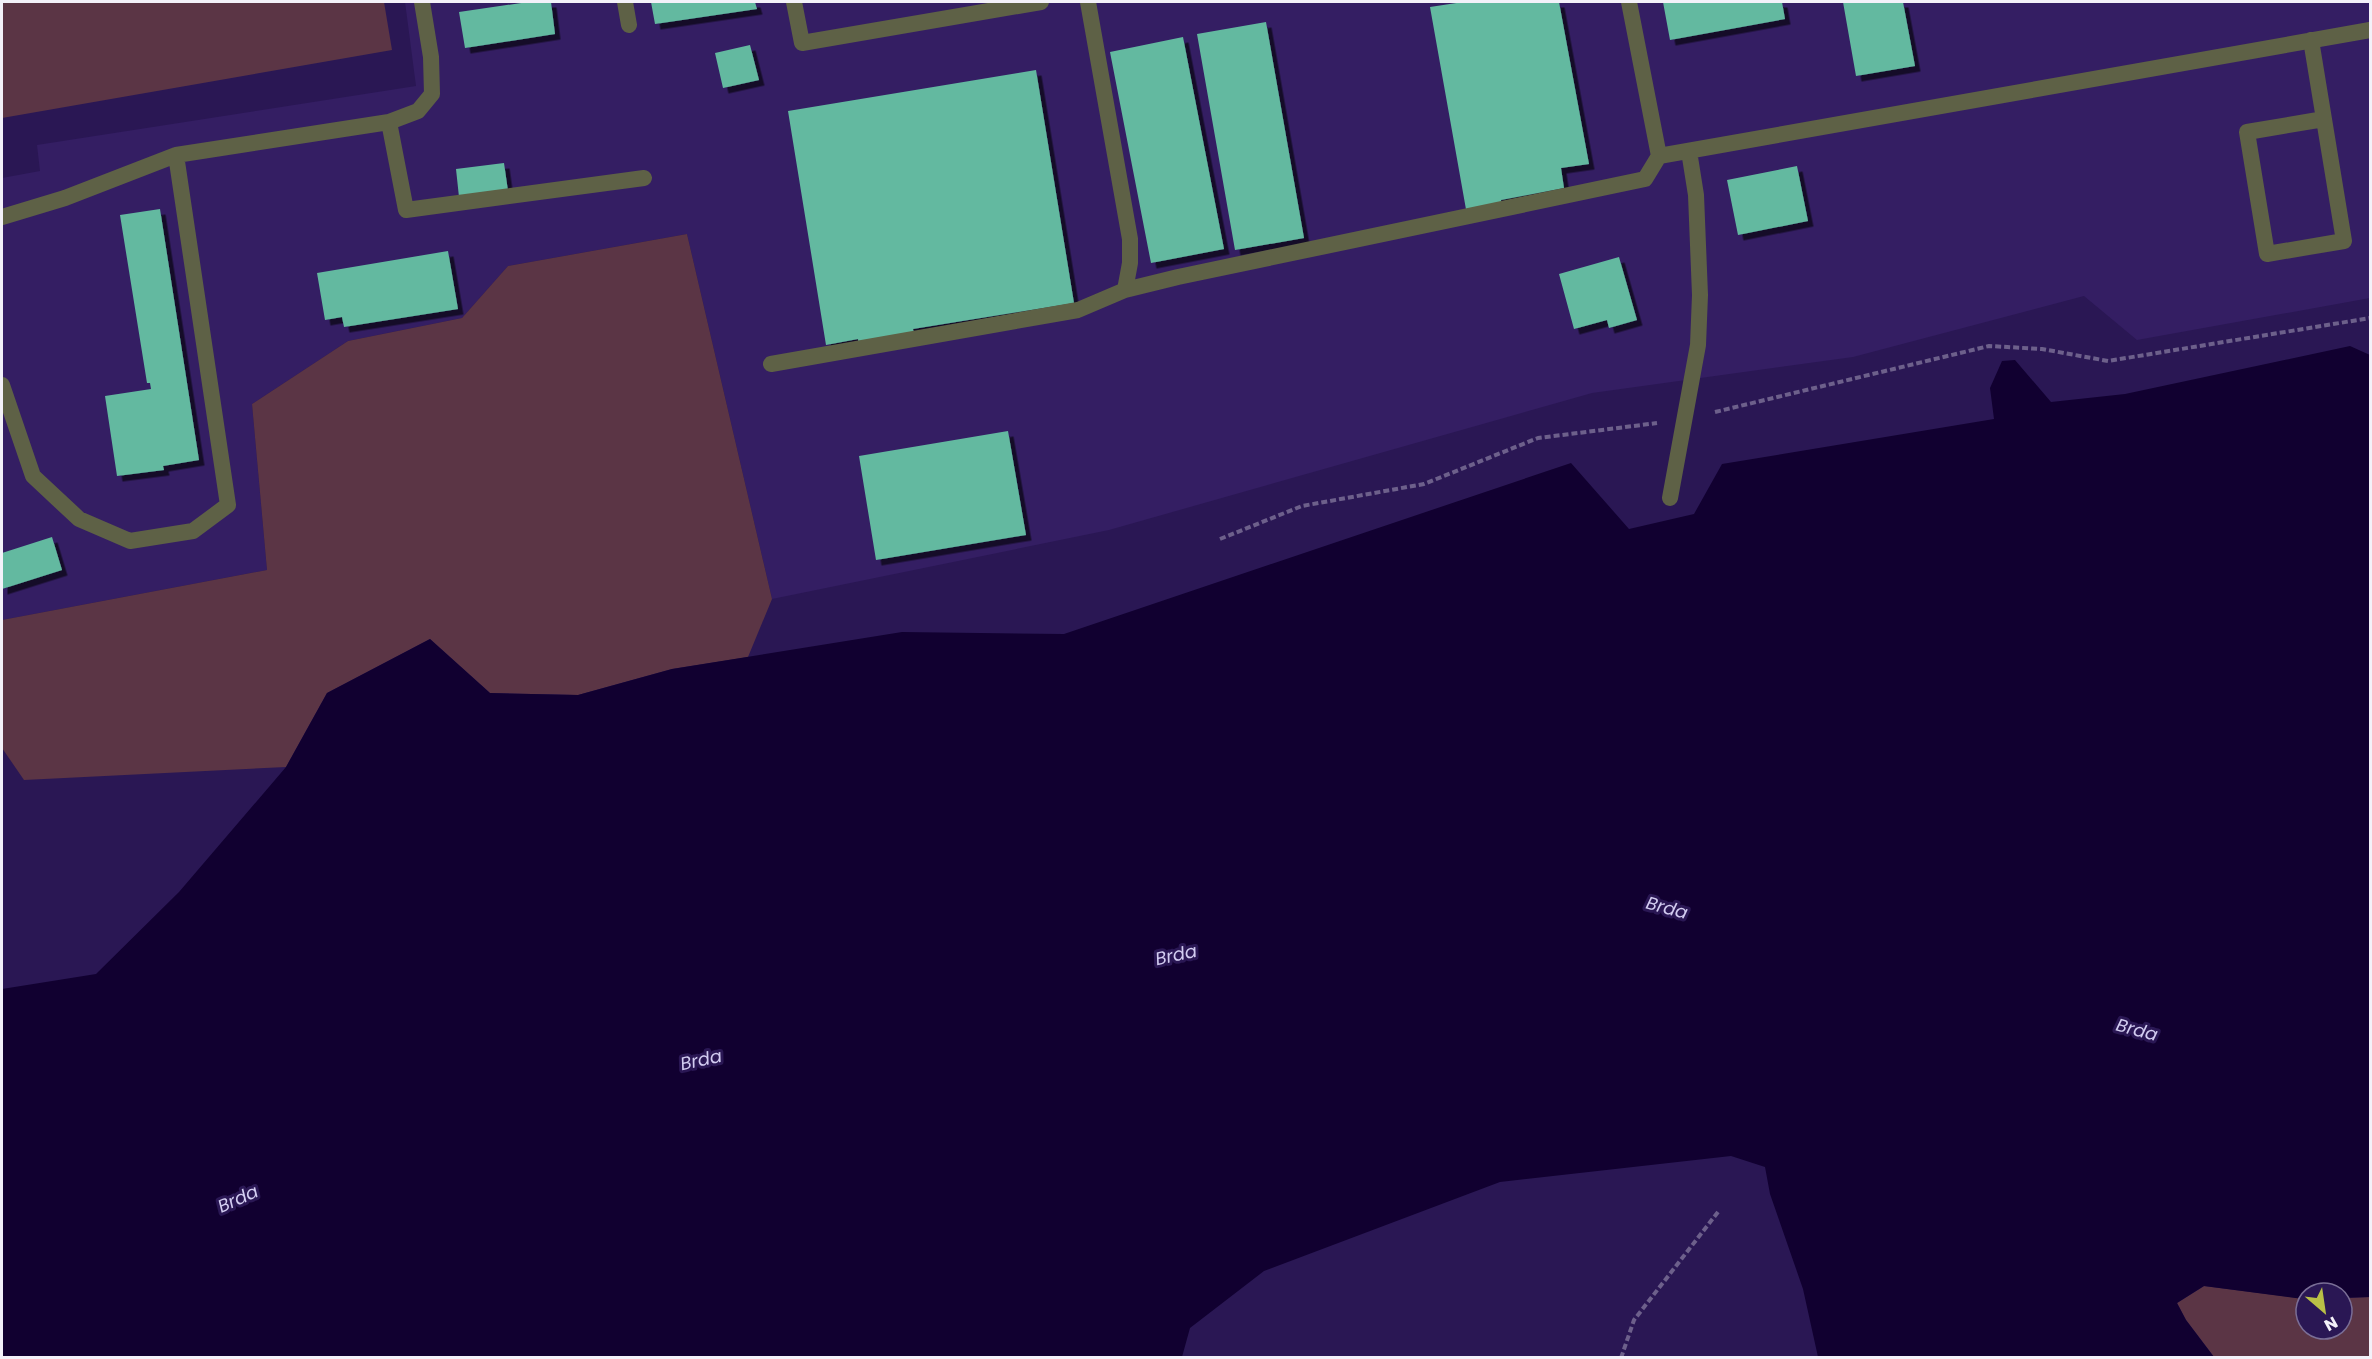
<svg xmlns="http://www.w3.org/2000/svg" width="2372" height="1359" viewBox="0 0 2372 1359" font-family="Poppins,sans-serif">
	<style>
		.built { fill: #341e63 }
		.green { fill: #5b3545 }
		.water { fill: #110030 }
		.building { fill: #63b9a0; filter: url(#shadow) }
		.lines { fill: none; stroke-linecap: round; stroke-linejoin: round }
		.path { stroke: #6d608b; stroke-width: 4; stroke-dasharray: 6 3; stroke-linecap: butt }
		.lane { stroke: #5e6146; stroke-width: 16 }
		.labels { text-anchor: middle; stroke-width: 6; stroke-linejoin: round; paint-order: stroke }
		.water-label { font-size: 18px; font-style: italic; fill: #d3cdf1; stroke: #2a1754 }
	</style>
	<defs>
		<filter id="shadow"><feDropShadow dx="5.5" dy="5.5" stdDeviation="0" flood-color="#0009"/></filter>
	</defs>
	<rect width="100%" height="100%" fill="#2a1754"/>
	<path class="built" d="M405,2h1965v296l-233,42 -53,-44 -231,61 -261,36 -483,137 -337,69 -85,-365 -179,32 -46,52 -114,23 -96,63 15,166 -265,50v-442l38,-7 -3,-26 379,-59z"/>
	<path class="green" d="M2,2h382l8,48 -390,68z
		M687,234l85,365 -24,58 -76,12 -94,26 -88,-2 -60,-54 -103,54 -41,74 -262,13 -22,-32v-128l265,-50 -15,-166 96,-63 114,-23 46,-52z
		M2204,1286l102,13v30h36v-31l28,-1v60h-156l-28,-37 -9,-17z"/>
	<path class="water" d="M2350,346l20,9v942l-28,1v-5h-36v6h-3l-99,-13 -27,17 9,17 28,37h-396l-15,-68 -33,-95 -5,-27 -34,-11 -231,26 -236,89 -74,57 -8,29h-1180v-368l94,-15 83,-82 107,-125 41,-74 103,-54 60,54 88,2 94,-26 230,-37 162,2 507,-171 58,66 65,-15 28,-50 272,-45 -4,-31 12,-27 13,-1 36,42 74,-8z"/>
	<path class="building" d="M528,2h23l4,32 -90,14 -6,-36z
		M651,2h104l2,7 -102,15z
		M1463,2h96l30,162 -28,4 3,20 -63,12 1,9 -35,6 -37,-208z
		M1663,2h119l3,17 -115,21z
		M1843,2h60l12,64 -59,10z
		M1266,22l38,216 -69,12 -38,-216z
		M1183,37l41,212 -73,14 -41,-211z
		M750,45l9,35 -36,8 -8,-35z
		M1036,70l38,233 -161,26 2,8 -56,9 -1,-7 -32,6 -38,-234z
		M504,163l4,28 -49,6 -3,-28z
		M1797,166l11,55 -70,14 -11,-55z
		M160,209l39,251 -36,6 1,4 -47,6 -12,-80 46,-7 -1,-6h-3l-27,-168z
		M448,251l10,58 -114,18 -2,-10 -17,3 -8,-47z
		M1619,257l18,63 -28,8 -2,-8 -33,9 -15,-55z
		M1008,431l18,104 -150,25 -17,-104z
		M52,537l10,33 -60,19v-36z"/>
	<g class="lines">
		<path class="path" d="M1715,412l274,-66 53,3 66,12 262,-43
			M1220,539l82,-33 122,-22 114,-46 119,-15
			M1621,1358l13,-38 84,-108"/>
		<path class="lane" d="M625,2l4,23
			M794,2l8,41 239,-41
			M1088,2l42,237v24l-5,27
			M2311,40l33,201 -77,13 -20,-122 77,-13
			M389,122l17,88 238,-32
			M1659,156l711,-126
			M2,217l63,-19 111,-43
			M771,364l307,-54 47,-20 53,-13 467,-98 14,-23 -30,-154
			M2,385l31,91 46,43 51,22 63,-10 35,-26 -52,-350 213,-33 29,-11 14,-17 -1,-37 -9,-55
			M1670,498l28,-153 2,-50 -4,-100 -7,-44"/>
	</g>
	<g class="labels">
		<g class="water-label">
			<text transform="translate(1667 908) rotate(15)" y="6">Brda</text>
			<text transform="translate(1176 955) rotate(-12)" y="6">Brda</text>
			<text transform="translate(2137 1030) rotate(15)" y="6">Brda</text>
			<text transform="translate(701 1060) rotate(-12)" y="6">Brda</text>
			<text transform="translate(238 1199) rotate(-24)" y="6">Brda</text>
		</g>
	</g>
	<rect width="2372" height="1359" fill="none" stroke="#f3f1f9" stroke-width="6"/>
	<g transform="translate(2324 1311) rotate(151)"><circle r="28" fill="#2a1754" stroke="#7a6e96" stroke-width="1.5"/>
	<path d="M0-4.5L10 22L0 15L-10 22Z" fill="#b9c046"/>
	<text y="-9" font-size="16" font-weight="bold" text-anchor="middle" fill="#f3f1f9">N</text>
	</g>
</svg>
